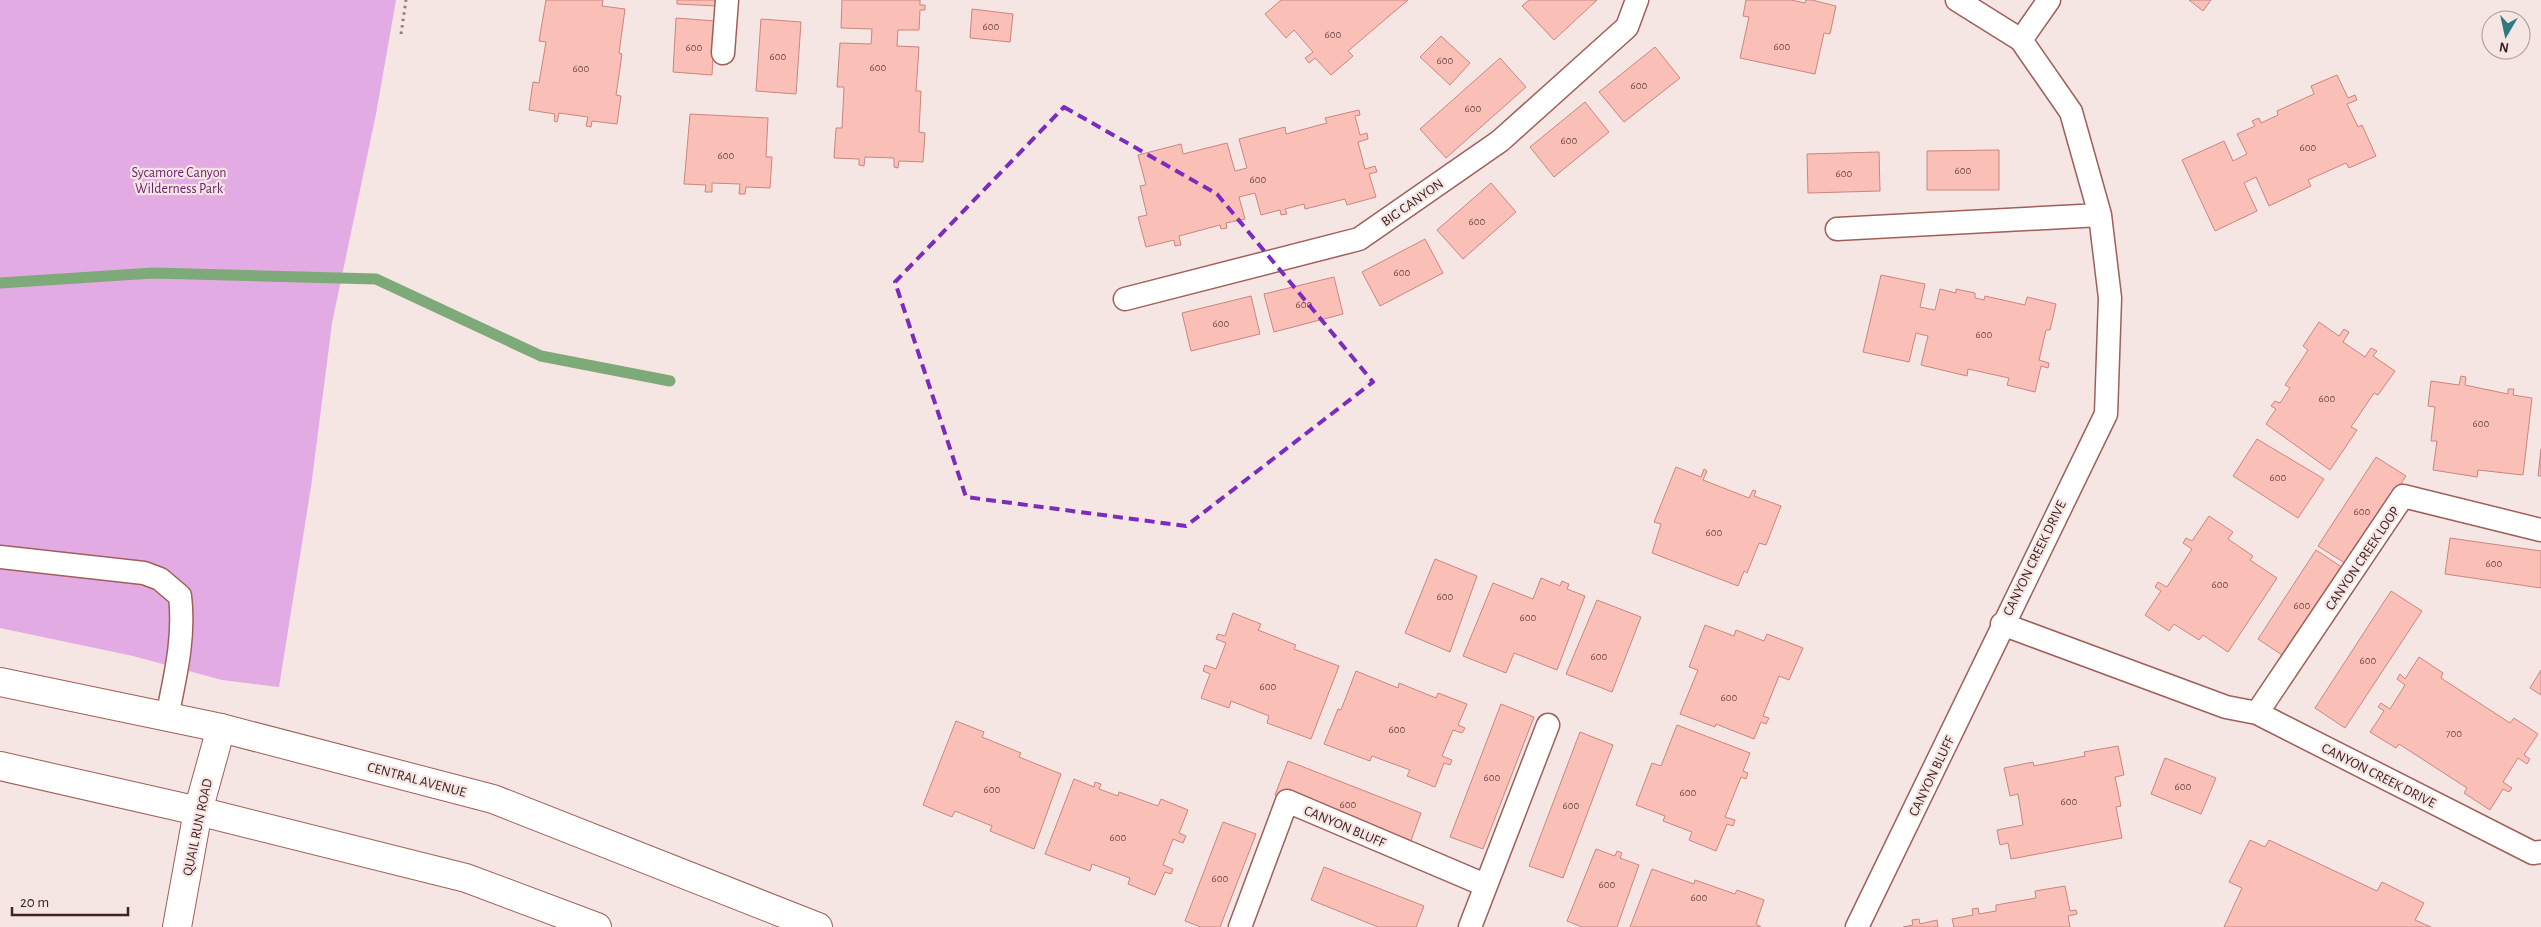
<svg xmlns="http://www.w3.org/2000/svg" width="2541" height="927" viewBox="0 0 2541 927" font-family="'Alegreya Sans',sans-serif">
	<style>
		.park { fill: #e3abe3 }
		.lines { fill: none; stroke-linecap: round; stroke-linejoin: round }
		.stream { stroke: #7ea979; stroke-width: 11 }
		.building { fill: #fabfb7; stroke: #cb867e }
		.lane-casing { stroke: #a05f58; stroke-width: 25 }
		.street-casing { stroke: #a05f58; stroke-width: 30 }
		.secondary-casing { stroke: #a05f58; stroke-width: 30 }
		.path { stroke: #957f7c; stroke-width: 3; stroke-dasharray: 2.5 4; stroke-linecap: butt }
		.lane { stroke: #fff; stroke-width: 22 }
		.street { stroke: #fff; stroke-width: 28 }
		.secondary { stroke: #fff; stroke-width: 28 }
		.marked { fill: none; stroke: #7b2cbf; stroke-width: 4; stroke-dasharray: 10 6; stroke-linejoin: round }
		.labels { text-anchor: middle; stroke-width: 4.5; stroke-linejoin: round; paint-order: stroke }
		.number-label { font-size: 11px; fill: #6e4a46 }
		.park-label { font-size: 14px; fill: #6d1e70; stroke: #f5e5e3 }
		.street-label { font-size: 14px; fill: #3f2320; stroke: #f5e5e3 }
	</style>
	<rect width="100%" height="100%" fill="#f5e5e3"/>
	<path class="park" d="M0,0h396l-20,114 -44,209 -21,164 -32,200 -57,-7 -89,-24 -133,-28z"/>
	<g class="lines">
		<path class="stream" d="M0,283l153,-10 223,6 165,77 129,25"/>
	</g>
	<path class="building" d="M546,0h57l-1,6 23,3 -6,44 3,1 -6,41 5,1 -4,28 -25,-3 -1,6 -5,-1 2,-9 -29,-4 -2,9 -3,-1 1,-7 -26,-4 4,-28 6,1 7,-41 -7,-1z
		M677,0h40v6l-40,-2z
		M842,0h78v5h5v5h-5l-1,20h-21l-1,16 22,1 -3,44h5l-2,41 6,1 -2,29 -24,-1 -1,7 -4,-1v-9l-29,-1 -1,9 -5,-1v-6l-25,-1 2,-30h6l2,-41h-7l3,-44 31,1 1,-15 -31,-1z
		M1281,0h127l-60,51 5,5 -22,19 -16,-17 -6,5 -4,-5 8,-6 -19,-22 -8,8 -21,-24z
		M1529,0h68l-43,40 -32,-34z
		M1746,0h45l14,3 1,-3h6l24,6 -6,28 -6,-1 -9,41 -75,-16 9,-41 -6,-1z
		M2189,0h22l-8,11z
		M972,9l41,5 -3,28 -40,-4z
		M676,18l39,3 -3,54 -39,-3z
		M761,19l40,3 -5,72 -40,-3z
		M1441,36l29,27 -20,22 -30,-28z
		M1655,47l25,31 -56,44 -25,-30z
		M1500,58l26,29 -80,71 -26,-29z
		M2337,75l11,23 7,-3 2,5 -10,4 11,23 4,-2 14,31 -27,12 -3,-5 -38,17 3,6 -42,20 -13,-29 -12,6 13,28 -42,20 -33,-71 42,-19 9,20 14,-7 -10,-20 18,-8 -3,-5 7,-3 2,5 17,-8 -1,-4 37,-17 -3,-8z
		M1585,102l24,30 -55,45 -24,-30z
		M1359,110l1,5 -5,1 5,19 7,-2 1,6 -10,3 7,27 10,-3 2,6 -8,2 7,23 -29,8 -2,-6 -40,10 -1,-5 -19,5 2,5 -6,1 -1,-5 -19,5 -6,-22 -16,4 6,22 -19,4 1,5 -6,1 -1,-4 -41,11 2,9 -6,1 -1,-6 -28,7 -8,-30 9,-2 -7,-29 6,-1 -8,-30 43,-11 2,10 44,-11 8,28 12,-3 -8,-29 46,-12 1,7 41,-11 -2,-5z
		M690,114l78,4 -2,39h6l-2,31 -24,-1 -1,7h-6l1,-10 -28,-1v9h-7l1,-7 -22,-1z
		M1999,150v40h-72v-39z
		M1879,152l1,39 -72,2 -1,-39z
		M1491,183l25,29 -53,47 -26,-29z
		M1425,239l18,34 -63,33 -18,-34z
		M1881,275l44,9 -5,23 15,3 5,-21 16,4v-4l19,4v5l9,2 1,-4 40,9 2,-8 29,7 -6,26h-4l-7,30 10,3 -1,5 -7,-2 -6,26 -28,-7 2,-7 -41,-9 -1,7 -46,-11 7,-29 -12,-3 -7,29 -46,-10z
		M1334,277l9,37 -69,18 -10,-38z
		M1251,296l9,38 -69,17 -9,-38z
		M2319,322l20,14 5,-7 5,3 -6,10 22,15 6,-9 6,3 -4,5 22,15 -17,24 -4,-2 -23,34 6,3 -27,40 -64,-46 10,-15 -5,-3 4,-5 5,2 10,-15 -5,-3 23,-35 -5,-4z
		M2461,376l5,1 -1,8 43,9v-5h6l-1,6 19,3 -9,77 -45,-5 -1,7 -44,-7 4,-29h-6l4,-34 -7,-1 3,-25 28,4z
		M2257,439l67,40 -26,39 -65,-42z
		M2541,449v27h-3z
		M2376,457l30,19 -58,89 -30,-19z
		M1676,467l25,10 3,-8 3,2 -4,9 46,18 4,-8 3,1 -2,5 27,10 -15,39 -7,-2 -12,30 -3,-2 -6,15 -86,-33 9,-29 -7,-2z
		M2209,516l24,16 -5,7 25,17 -3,4 27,18 -49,74 -25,-17 -4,5 -25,-16 -5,7 -24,-16 16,-24 -6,-4 3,-5 9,5 25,-38 -9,-6 3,-5 6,3z
		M2450,538l91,13v37l-96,-14z
		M2316,550l30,20 -58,89 -30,-20z
		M1435,559l42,17 -27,76 -45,-19z
		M1541,578l19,8 2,-5 7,3 -2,5 18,7 -28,74 -43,-17 -8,20 -43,-17 30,-73 40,16z
		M2391,591l31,20 -77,117 -30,-20z
		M1597,600l44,17 -29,75 -46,-18z
		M1233,613l28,11 -3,6 38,15 -2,4 45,17 -28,73 -44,-16 2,-7 -38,-15 -2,7 -28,-10 9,-24 -7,-3 2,-6 11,4 10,-26 -10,-4 2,-5 7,2z
		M1705,625l29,11 2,-6 28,11 3,-7 36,14 -14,32 -10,-4 -16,40 6,2 -3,6 -5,-2 -7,17 -38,-15 -1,3 -35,-13 18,-44 -9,-3z
		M2419,657l24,16 -2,5 69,45 4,-5 24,16 -14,21 6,4 -3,5 -9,-6 -15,24 9,6 -3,4 -6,-3 -13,21 -26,-17 3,-5 -68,-44 -3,4 -26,-16 14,-21 -6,-4 3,-4 9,6 15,-24 -8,-6 3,-5 5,5z
		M2541,670v25l-11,-7z
		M1356,671l42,17 1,-5 37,15 2,-5 29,11 -9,21 7,3 -3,5 -9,-3 -11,26 10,4 -2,5 -6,-2 -9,24 -28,-11 3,-6 -38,-14 -2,5 -46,-17 14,-35 3,1z
		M1501,704l33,13 -51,132 -33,-12z
		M956,721l28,11 -2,5 39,16 -2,4 42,17 -27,75 -44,-18 2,-5 -37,-15 -3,6 -29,-12z
		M1677,725l73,28 -7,18 5,2 -2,6 -5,-2 -16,40 10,3 -2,6 -6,-2 -11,27 -27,-11 3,-8 -29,-11 2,-5 -29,-11 16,-42 9,3z
		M1580,732l33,13 -50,133 -34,-12z
		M2118,746l6,29 -9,2 6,29 -5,1 6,31 -111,21 -3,-16 -8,2 -3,-15 26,-5 -5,-31 -8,2 -6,-28 29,-6 1,4 51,-10 -1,-4z
		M2165,758l51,20 -15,36 -50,-20z
		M1288,761l133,52 -12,33 -134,-51z
		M1074,779l20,8 1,-5 6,2 -2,5 19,7 1,-4 39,14 3,-7 27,11 -9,23 7,3 -3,7 -10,-4 -10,26 10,4 -2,5 -6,-2 -10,23 -27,-11 2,-6 -38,-14 -2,7 -45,-17z
		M1223,822l33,12 -36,93h-19l-16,-6z
		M2250,840l15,7 4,-7 108,51 5,-9 42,21 -9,17 16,7h-207l18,-39 -13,-6z
		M1596,849l19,7 2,-5 5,2 -2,5 19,7 -22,62h-35l-15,-6z
		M1324,867l100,39 -8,21h-38l-67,-27z
		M1652,869l42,15 1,-4 40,14 2,-4 27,10 -8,24 5,3h-131z
		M2065,886l5,25 6,-1 1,4 -9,2 2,11h-116l-2,-8 21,-4 -1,-6 6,-1 1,6 17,-3v-6l40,-7 -1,-7z
		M1919,919l1,5 17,-4 1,7h-35l10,-2 -1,-5z"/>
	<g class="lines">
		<g class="lane-casing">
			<path id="lane" d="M2021,40l28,-40
				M723,53l4,-53
				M1837,229l263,-14
				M1125,299l234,-60 141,-98 127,-114 10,-27
				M0,557l144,16 16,6 20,17c5,42 -5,81 -13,121
				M2002,624l224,83 31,6 276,140 8,-1
				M2257,713l146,-217 138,34
				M1240,927l47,-126 198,84
				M1470,927l78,-202
				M1857,927l249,-513 4,-116 -10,-83 -29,-103 -50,-72 -64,-40"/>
		</g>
		<g class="street-casing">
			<path id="street" d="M177,927l21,-116 23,-83"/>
		</g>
		<g class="secondary-casing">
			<path id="secondary" d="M0,682l221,46 272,71 325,128
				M0,766l198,45 268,67 131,49"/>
		</g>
		<path class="path" d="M401,34l5,-34"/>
		<use href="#lane" class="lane"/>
		<use href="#street" class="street"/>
		<use href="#secondary" class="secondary"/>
	</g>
	<path class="marked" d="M1064,107l153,87 156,188 -187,144 -220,-29 -71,-215z"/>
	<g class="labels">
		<g class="number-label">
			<text x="991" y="30">600</text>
			<text x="1333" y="38">600</text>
			<text x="1782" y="50">600</text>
			<text x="694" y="51">600</text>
			<text x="778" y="60">600</text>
			<text x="1445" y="64">600</text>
			<text x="878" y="71">600</text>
			<text x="581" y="72">600</text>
			<text x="1639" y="89">600</text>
			<text x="1473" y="112">600</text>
			<text x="1569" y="144">600</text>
			<text x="2308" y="151">600</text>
			<text x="726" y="159">600</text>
			<text x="1963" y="174">600</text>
			<text x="1844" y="177">600</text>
			<text x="1258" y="183">600</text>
			<text x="1477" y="225">600</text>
			<text x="1402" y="276">600</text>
			<text x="1304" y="308">600</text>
			<text x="1221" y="327">600</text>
			<text x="1984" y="338">600</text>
			<text x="2327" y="402">600</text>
			<text x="2481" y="427">600</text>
			<text x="2278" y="481">600</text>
			<text x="2362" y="515">600</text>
			<text x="1714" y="536">600</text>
			<text x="2494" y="567">600</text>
			<text x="2220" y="588">600</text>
			<text x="1445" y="600">600</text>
			<text x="2302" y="609">600</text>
			<text x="1528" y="621">600</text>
			<text x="1599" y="660">600</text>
			<text x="2368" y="664">600</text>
			<text x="1268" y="690">600</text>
			<text x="1729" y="701">600</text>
			<text x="1397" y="733">600</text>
			<text x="2454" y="737">700</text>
			<text x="1492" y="781">600</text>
			<text x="2183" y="790">600</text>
			<text x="992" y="793">600</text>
			<text x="1688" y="796">600</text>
			<text x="2069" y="805">600</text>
			<text x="1348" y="808">600</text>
			<text x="1571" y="809">600</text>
			<text x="1118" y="841">600</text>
			<text x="1220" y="882">600</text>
			<text x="1607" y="888">600</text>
			<text x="1699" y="901">600</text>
		</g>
		<g class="park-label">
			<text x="179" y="177">Sycamore Canyon<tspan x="179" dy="16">Wilderness Park</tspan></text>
		</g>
		<g class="street-label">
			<text transform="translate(1412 202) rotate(-35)" y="5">BIG CANYON</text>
			<text transform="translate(2034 558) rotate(-64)" y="5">CANYON CREEK DRIVE</text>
			<text transform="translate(2362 558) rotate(-56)" y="5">CANYON CREEK LOOP</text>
			<text transform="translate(2379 775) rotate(27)" y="5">CANYON CREEK DRIVE</text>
			<text transform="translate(1931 776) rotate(-64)" y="5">CANYON BLUFF</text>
			<text transform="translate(417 779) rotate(15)" y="5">CENTRAL AVENUE</text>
			<text transform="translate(1345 826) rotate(23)" y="5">CANYON BLUFF</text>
			<text transform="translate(197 827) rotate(-78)" y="5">QUAIL RUN ROAD</text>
		</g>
	</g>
	<g transform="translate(2506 35) rotate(189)"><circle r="24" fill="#f5e5e3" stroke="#ac9795"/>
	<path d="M0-4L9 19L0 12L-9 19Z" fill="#317982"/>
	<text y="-8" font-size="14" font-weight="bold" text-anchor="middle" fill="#3f2320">N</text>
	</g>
	<path d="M12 907v8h116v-8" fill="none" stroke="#3f2320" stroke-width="2.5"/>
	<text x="20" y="907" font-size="15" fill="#3f2320" stroke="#f5e5e3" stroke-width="4" paint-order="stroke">20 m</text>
</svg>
